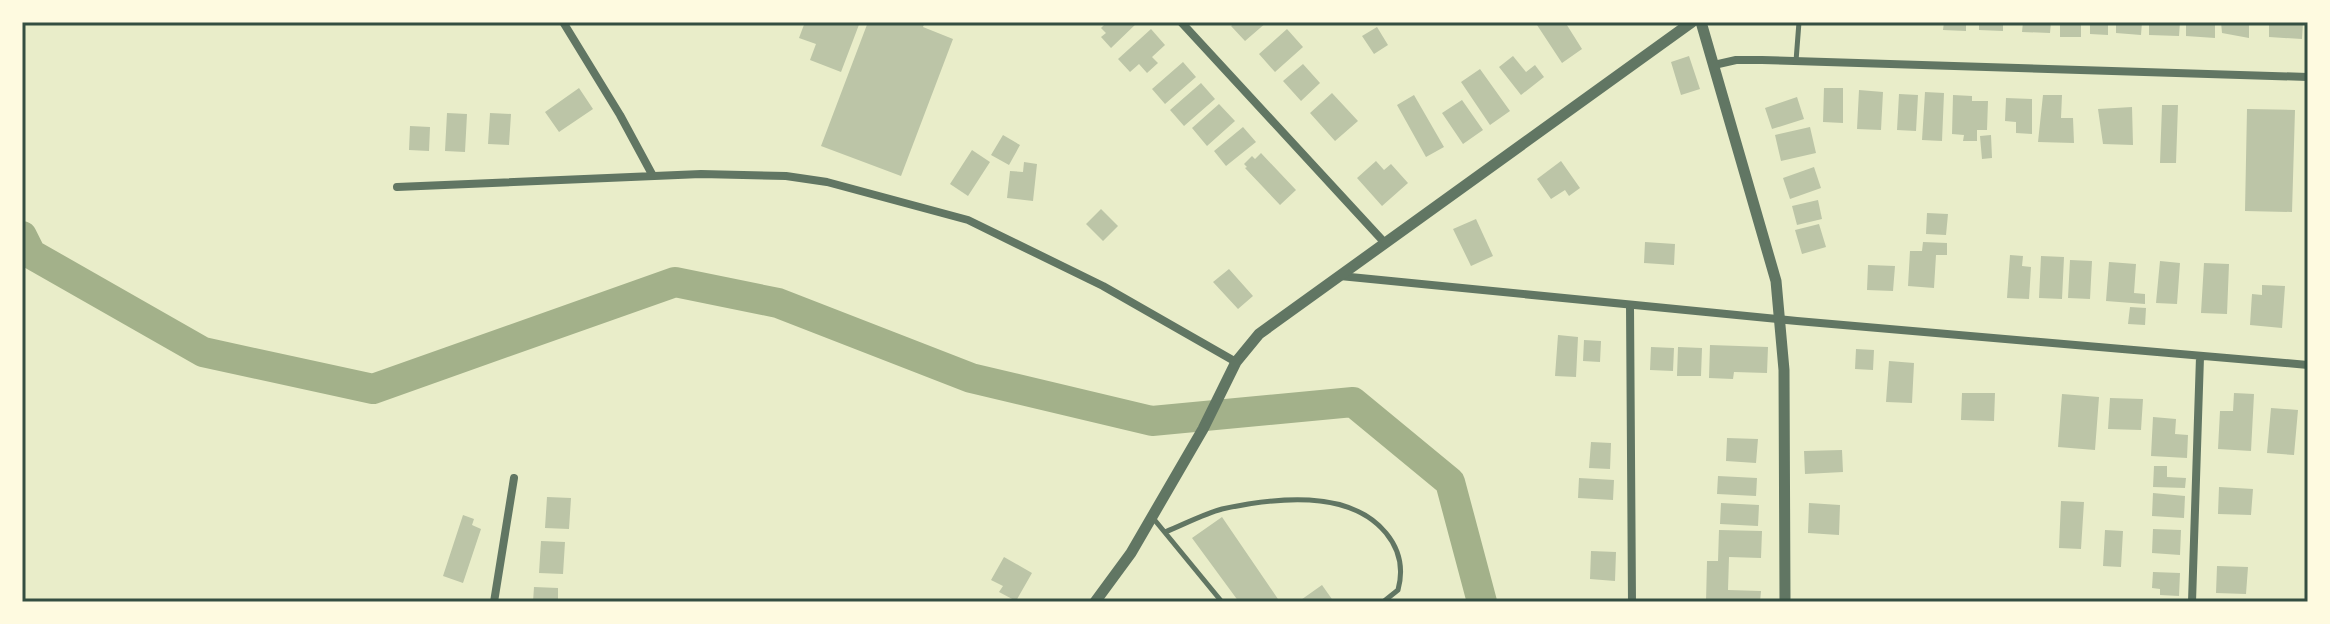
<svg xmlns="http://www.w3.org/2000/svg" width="2330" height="624" viewBox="0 0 2330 624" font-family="'DM Sans',sans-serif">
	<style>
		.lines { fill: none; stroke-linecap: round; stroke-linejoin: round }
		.river { stroke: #a3b18a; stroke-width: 30 }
		.building { fill: #bcc5a7 }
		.service { stroke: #617663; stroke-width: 5 }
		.minor { stroke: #617663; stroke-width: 8 }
		.tertiary { stroke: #617663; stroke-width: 11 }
		.neatline { fill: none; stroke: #344e41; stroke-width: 3 }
	</style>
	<rect width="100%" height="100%" fill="#e9edc9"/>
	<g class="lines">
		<path class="river" d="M22,236l9,18 172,98 170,37 302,-107 103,21 193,75 181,43 201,-19 97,80 32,120"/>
	</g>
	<path class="building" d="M805,22h55l-19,50 -31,-12 6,-16 -17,-6z
		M868,22h57l-2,5 30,12 -52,137 -80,-30z
		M1107,22h31l-27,26 -10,-11 5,-4 -5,-5z
		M1236,22h31l-22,19 -14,-15z
		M1543,22h22l17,27 -20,14 -25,-38z
		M1944,22h22v9l-23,-1z
		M1979,22h24v9l-24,-1z
		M2023,22h28l-1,11 -28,-1z
		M2060,22h21v15h-21z
		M2090,22h18v13l-18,-1z
		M2116,22h26l-1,13 -25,-2z
		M2149,22h31l-1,14 -30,-1z
		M2186,22h29v16l-29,-2z
		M2221,22h28v16l-27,-5z
		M2269,22h34l-1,17 -33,-2z
		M1377,27l11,18 -14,9 -12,-18z
		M1151,29l14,16 -13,12 6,6 -11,10 -8,-9 -9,8 -12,-13z
		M1287,29l16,18 -28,25 -16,-18z
		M1513,56l13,16 9,-7 9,12 -23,18 -22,-28z
		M1689,56l11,33 -19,6 -10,-33z
		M1183,62l13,15 -31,27 -13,-15z
		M1303,64l17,19 -19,18 -18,-20z
		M1480,69l30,42 -20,14 -29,-43z
		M1201,83l14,16 -31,27 -14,-16z
		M579,88l14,21 -34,23 -14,-20z
		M1824,88h19v35l-20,-1z
		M1859,90l24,2 -2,38 -24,-1z
		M1925,92l19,1 -2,48 -20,-1z
		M1332,93l26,28 -23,20 -25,-28z
		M1899,94l19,1 -2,36 -19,-1z
		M1414,95l30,52 -18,10 -29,-52z
		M1953,95l19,1v5h16l-1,29h-10v11h-14l1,-6 -12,-1z
		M2043,95h19l-1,23h12l1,25 -36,-1z
		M1797,97l7,22 -32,10 -7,-21z
		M2006,98l26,1v35l-16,-1v-11l-11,-1z
		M1462,100l21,30 -20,14 -21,-31z
		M1219,104l16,17 -28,25 -15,-18z
		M2162,105h16l-2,58h-16z
		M2132,107l1,38 -30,-1 -5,-35z
		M2247,109l48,1 -3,102 -47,-1z
		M447,113l20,1 -2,38 -20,-1z
		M490,113l21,1 -2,31 -21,-1z
		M410,126l20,1 -1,24 -20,-1z
		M1243,127l13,15 -30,24 -12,-15z
		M1810,127l6,26 -35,8 -6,-26z
		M1003,135l17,10 -11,20 -18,-10z
		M1991,135l1,23 -10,1 -2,-23z
		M972,150l18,12 -22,34 -18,-12z
		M1261,153l35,37 -16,15 -35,-37 2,-1 -3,-3 8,-8 3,3z
		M1376,161l8,9 7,-6 17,19 -26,23 -25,-28z
		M1561,161l19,27 -11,8 -4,-6 -14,9 -14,-20z
		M1024,162l13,2 -4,37 -26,-3 3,-27 13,1z
		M1814,167l7,21 -31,11 -7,-21z
		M1818,200l4,19 -25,6 -5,-19z
		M1101,209l17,17 -15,15 -17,-17z
		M1927,213l21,1 -2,21 -20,-1z
		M1476,219l17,37 -22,10 -18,-37z
		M1819,224l7,23 -24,7 -7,-24z
		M1645,242l30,2 -1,21 -30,-2z
		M1923,242l24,1v12h-11l-2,33 -26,-2 2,-35h12z
		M2010,255l13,1 -1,10 9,1 -2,32 -22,-1z
		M2041,256l23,1 -2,42 -23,-1z
		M2070,260l22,1 -2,38 -22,-1z
		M2160,261l20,2 -3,41 -21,-1z
		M2109,262l27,2 -2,29 11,1v10l-39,-3z
		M2204,263l25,1 -2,50 -26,-1z
		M1868,265l27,1 -2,25 -26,-1z
		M1229,269l24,27 -15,13 -25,-27z
		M2262,285l23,1 -3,42 -32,-3 2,-31 10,1z
		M2130,307l16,1 -1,17 -17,-1z
		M1558,335l20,2 -2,40 -21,-1z
		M1584,340l17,1 -1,21 -17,-1z
		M1710,345l58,2 -1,26 -33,-1 -1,7 -24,-1z
		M1651,347l23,1 -1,23 -23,-1z
		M1678,347l24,1 -1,28h-24z
		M1856,349l18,1 -1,20 -18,-1z
		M1889,361l25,2 -2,40 -26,-1z
		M1962,393h33l-1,28 -33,-1z
		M2234,393l20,1 -3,57 -33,-2 2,-38h13z
		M2062,394l37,3 -4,53 -37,-3z
		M2110,398l33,1 -2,31 -33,-1z
		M2271,408l27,2 -4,45 -27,-2z
		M2153,417l23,2 -1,15 13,1 -1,23 -36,-2z
		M1727,438l31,1 -2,24 -30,-2z
		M1591,442l20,1 -1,26 -21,-1z
		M1842,450l1,22 -38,2 -1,-23z
		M2154,466h13v11l19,1 -1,10 -32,-1z
		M1718,476l39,2 -1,18 -39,-2z
		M1579,478l35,2 -1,20 -35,-2z
		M2219,487l34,2 -2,26 -33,-1z
		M2153,493l32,3 -1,22 -32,-2z
		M547,497l24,1 -2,31 -24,-1z
		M2061,501l23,1 -3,47 -22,-1z
		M1721,503l38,2 -1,21 -38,-2z
		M1809,503l31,2 -1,30 -31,-2z
		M463,515l11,4 -2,6 9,4 -18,54 -20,-7z
		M1222,517l58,85h-41l-47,-64z
		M2153,529l28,1 -1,25 -28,-2z
		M1719,530l43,1 -1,27 -32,-1 -1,33 33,1 -1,11h-54l1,-41h11z
		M2105,530l18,1 -2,36 -18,-1z
		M541,541l24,1 -2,32 -24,-1z
		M1591,551l25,1 -1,29 -25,-2z
		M1004,557l28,16 -16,28 -17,-9 4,-6 -12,-6z
		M2217,566l31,1 -2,27 -30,-1z
		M2153,572l27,1 -1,23 -19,-1v-6l-8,-1z
		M1322,585l12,17h-36z
		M534,587l24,1v14h-25z"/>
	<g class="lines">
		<path class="service" d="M1796,61l3,-39
			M1153,518l69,84
			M1165,532c18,-7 38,-18 57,-23 51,-11 127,-21 164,24 14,17 18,35 12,57l-15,12"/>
		<path class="minor" d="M563,22l57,93 33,61
			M1181,22l203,220
			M1714,65l22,-5h26l546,17
			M397,187l304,-13 85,2 41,6 141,38 135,66 133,76
			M1340,276l457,45 511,44
			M1630,305l2,297
			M494,602l20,-124
			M2192,602l8,-245"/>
		<path class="tertiary" d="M1701,22l75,259 8,89 1,232
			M1095,602l36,-49 72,-124 33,-67 23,-28 433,-312"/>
	</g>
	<rect width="2330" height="624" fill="none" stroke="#fefae0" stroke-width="48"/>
	<rect x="24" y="24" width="2282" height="576" class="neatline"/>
</svg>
